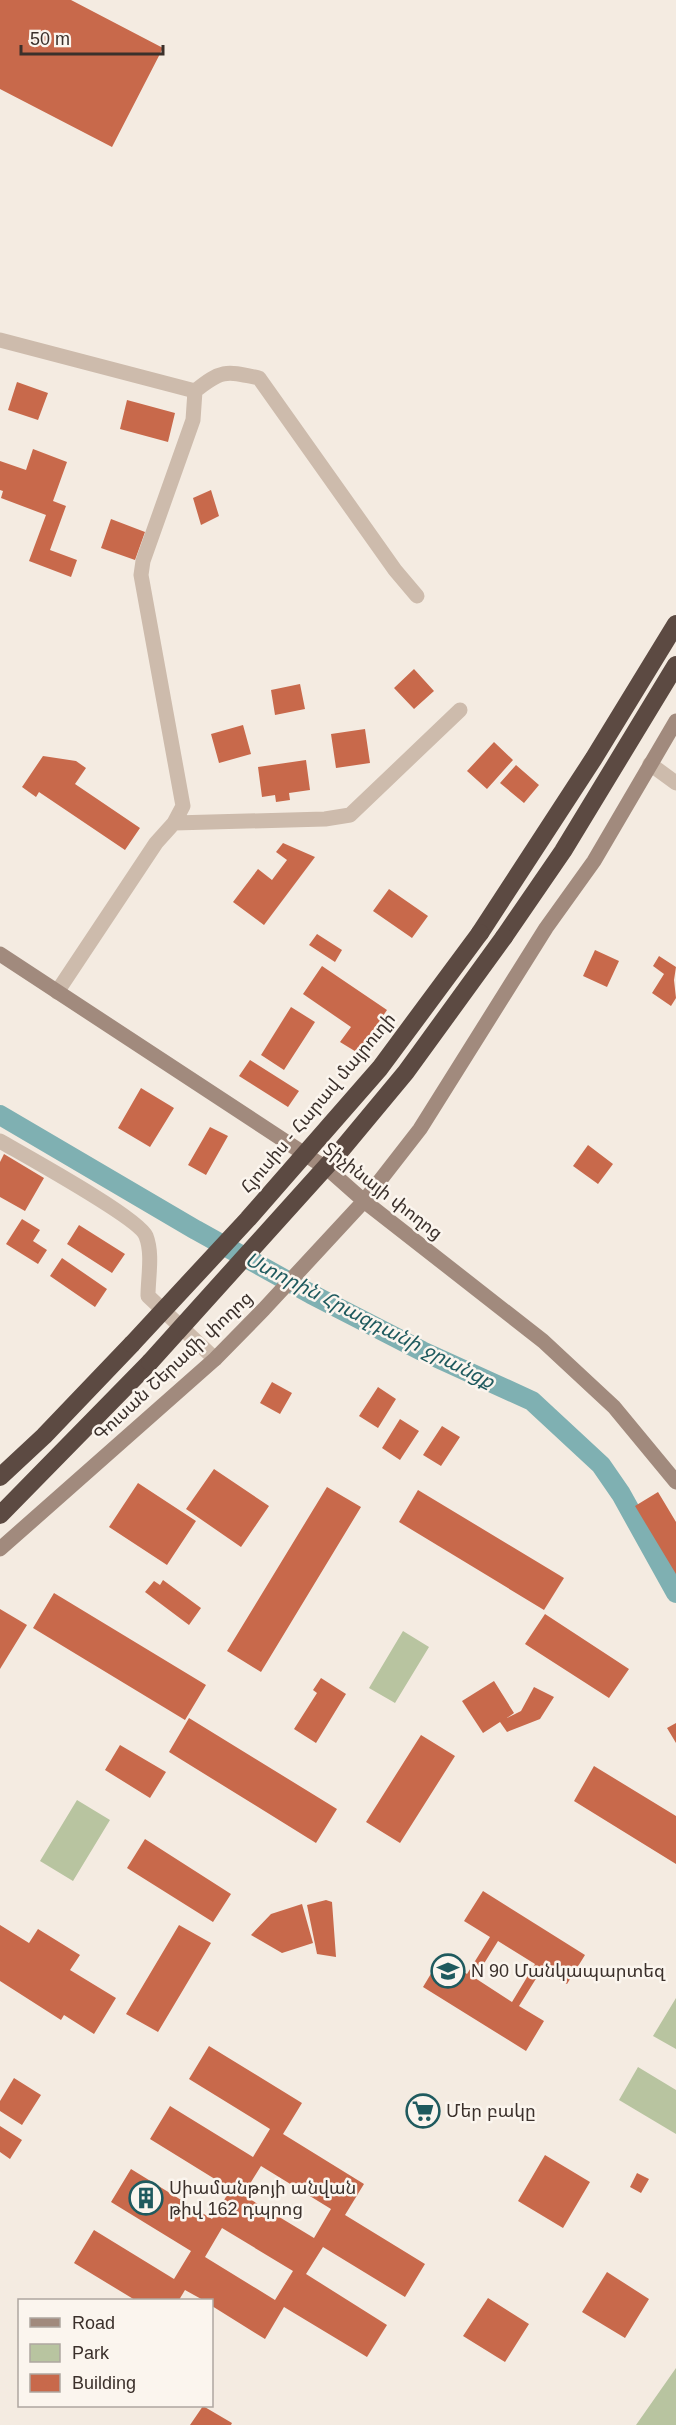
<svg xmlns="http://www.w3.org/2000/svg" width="676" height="2425" viewBox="0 0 676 2425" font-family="Arial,'Noto Sans Armenian',sans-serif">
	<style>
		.park { fill: #b8c4a0 }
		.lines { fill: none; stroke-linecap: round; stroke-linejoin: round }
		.canal { stroke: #7fb0b2; stroke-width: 20 }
		.building { fill: #c8694b; fill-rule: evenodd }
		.street { stroke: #cdbbac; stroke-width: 15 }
		.secondary { stroke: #a18a7d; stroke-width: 15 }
		.highway { stroke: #5c4a42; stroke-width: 18 }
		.highway-bridge { stroke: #5c4a42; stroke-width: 18 }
		.labels { text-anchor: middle; stroke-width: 5; stroke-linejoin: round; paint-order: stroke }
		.street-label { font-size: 18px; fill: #3b302b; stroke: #fbf5ee }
		.poi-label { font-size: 18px; fill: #3b302b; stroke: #fbf5ee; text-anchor: start }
		.water-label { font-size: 20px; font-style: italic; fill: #1f5a5e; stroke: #fbf5ee }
	</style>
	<rect width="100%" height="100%" fill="#f4ebe1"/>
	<path class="park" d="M403,1631l26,16 -34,56 -26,-15z
		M77,1800l33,20 -37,61 -33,-20z
		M676,1998v51l-23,-13z
		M638,2067l38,23v44l-57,-34z
		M676,2368v57h-40z"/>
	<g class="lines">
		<path class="canal" d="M0,1115l196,115 115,64 111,57 110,50 69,64 20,29 55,99"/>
	</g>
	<path class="building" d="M0,0h71l92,48 -51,99 -112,-58z
		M17,382l31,11 -10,27 -30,-10z
		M127,400l48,13 -7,29 -48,-13z
		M33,449l34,13 -14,39 13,5 -16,44 27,10 -6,17 -42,-16 17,-46 -45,-17 2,-7 -3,-1v-29l26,9z
		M211,490l8,26 -18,9 -8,-27z
		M111,519l34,13 -10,28 -34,-12z
		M414,669l20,22 -20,18 -20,-21z
		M300,684l5,25 -30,6 -4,-25z
		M243,725l8,29 -32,9 -8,-29z
		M365,729l5,34 -34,5 -5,-34z
		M494,742l19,18 -26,29 -20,-18z
		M43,756l33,5 10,7 -11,16 65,44 -15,22 -86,-58 -3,5 -14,-10z
		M306,760l4,30 -21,3 1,7 -14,2 -1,-7 -13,2 -4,-30z
		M516,765l23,20 -15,18 -24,-20z
		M283,843l32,14 -51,68 -31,-23 25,-33 14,11 15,-20 -11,-8z
		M389,889l39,27 -16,22 -39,-27z
		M317,934l25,16 -7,12 -26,-17z
		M595,950l24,11 -12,26 -24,-11z
		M659,956l17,11 -2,13 2,18 -5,8 -19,-13 12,-19 -11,-8z
		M322,966l65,44 -29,43 -18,-11 11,-15 -48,-33z
		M291,1007l24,15 -31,48 -23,-15z
		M250,1060l49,31 -11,16 -49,-31z
		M141,1088l33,20 -24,39 -32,-19z
		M210,1127l18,9 -22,39 -18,-10z
		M588,1145l25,19 -15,20 -25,-18z
		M4,1154l40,24 -19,33 -25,-14v-35z
		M22,1219l18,11 -7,11 14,9 -9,14 -32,-20z
		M79,1225l46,29 -13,19 -45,-29z
		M62,1258l45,31 -12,18 -45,-31z
		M272,1382l20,11 -12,21 -20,-11z
		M378,1387l18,12 -18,29 -19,-12z
		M400,1419l19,12 -19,29 -18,-12z
		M442,1426l18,11 -19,29 -18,-11z
		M214,1469l55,37 -28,41 -55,-38z
		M138,1483l58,38 -29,44 -58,-38z
		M327,1487l34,20 -100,165 -34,-21z
		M418,1490l146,88 -20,32 -145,-88z
		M658,1492l18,30v52l-41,-68z
		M163,1580l38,28 -12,17 -44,-33 9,-11 6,4z
		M54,1593l152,92 -21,35 -152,-92z
		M0,1609l27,16 -27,44z
		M545,1614l84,55 -20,29 -84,-54z
		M321,1678l25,16 -30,49 -22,-14 23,-36 -4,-3z
		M494,1681l20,32 -7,5 14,-7 13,-24 20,10 -14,22 -33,13 -7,-10 -17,11 -21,-32z
		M189,1718l148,91 -21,34 -147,-91z
		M676,1723v20l-9,-15z
		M421,1735l34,21 -55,87 -34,-21z
		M120,1745l46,27 -16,26 -45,-28z
		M594,1766l82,50v48l-102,-63z
		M145,1839l86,55 -18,28 -86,-54z
		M483,1891l102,64 -18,29 -25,-15 -23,37 25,15 -18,30 -103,-64 18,-30 26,17 23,-37 -26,-16zM498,1941l37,23 -23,38 -37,-24z
		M326,1900l6,2 4,55 -19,-3 -10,-49z
		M302,1904l11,39 -31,10 -31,-18 20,-21z
		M0,1925l29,18 9,-14 42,26 -10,15 46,28 -22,36 -30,-19 -3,5 -61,-39z
		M179,1925l32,18 -53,89 -32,-18z
		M209,2046l93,57 -19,31 81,50 -19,31 80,49 -20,33 -82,-50 -17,27 81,51 -20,32 -83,-50 -19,32 -53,-33v-6h-9l-18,-10 -6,10h-44l-61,-37 20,-33 80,49 17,-28 -80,-49 20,-33 81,50 19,-30 -81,-50 20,-33 83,51 17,-28 -81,-50zM261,2166l70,43 -17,29 -71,-43zM222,2228l71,43 -18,29 -70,-43z
		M14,2078l27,17 -19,30 -22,-14v-10z
		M0,2126l22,14 -12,19 -10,-7z
		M545,2155l45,27 -27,46 -45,-27z
		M637,2173l12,6 -8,14 -11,-6z
		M607,2272l42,27 -24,39 -43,-26z
		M488,2298l41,26 -24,38 -42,-26z
		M203,2406l29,17 -1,2h-41z"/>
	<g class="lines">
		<path class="street" d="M0,340l195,51
			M650,764l26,19
			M174,823l9,-17 -42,-231 2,-14 50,-141 2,-29c27,-22 31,-20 64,-13l136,192 22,26
			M57,992l99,-149 18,-20 151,-4 25,-4 110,-105
			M0,1141c24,14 139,77 146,95 7,18 2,41 2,60l67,63"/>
		<path class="secondary" d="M0,954l329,216 35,31 179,140 71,66 62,75
			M0,1549l215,-190 49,-50 100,-108 56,-72 126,-201 48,-67 82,-140"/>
		<path class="highway" d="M480,933l114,-175 82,-134
			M504,937l59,-86 113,-186
			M0,1477l44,-41 88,-92
			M0,1515l150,-153"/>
		<path class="highway-bridge" d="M132,1344l116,-125 132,-151 100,-135
			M150,1362l192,-213 64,-77 98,-135"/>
	</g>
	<defs>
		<g id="school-ring" transform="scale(1.725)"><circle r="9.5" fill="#fbf5ee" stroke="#1f5a5e" stroke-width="1.5"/><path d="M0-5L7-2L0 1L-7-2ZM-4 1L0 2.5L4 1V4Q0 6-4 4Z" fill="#1f5a5e"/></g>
		<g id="supermarket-ring" transform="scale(1.725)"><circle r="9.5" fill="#fbf5ee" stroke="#1f5a5e" stroke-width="1.5"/><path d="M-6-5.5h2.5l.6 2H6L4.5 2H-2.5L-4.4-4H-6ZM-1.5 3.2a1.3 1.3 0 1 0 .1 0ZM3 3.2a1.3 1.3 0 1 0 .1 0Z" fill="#1f5a5e"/></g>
		<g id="building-ring" transform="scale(1.725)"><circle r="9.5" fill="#fbf5ee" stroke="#1f5a5e" stroke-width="1.5"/><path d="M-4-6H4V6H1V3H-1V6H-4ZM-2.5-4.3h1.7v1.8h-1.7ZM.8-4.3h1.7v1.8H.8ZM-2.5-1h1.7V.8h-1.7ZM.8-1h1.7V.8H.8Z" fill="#1f5a5e"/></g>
	</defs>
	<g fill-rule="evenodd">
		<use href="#school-ring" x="448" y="1971"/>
		<use href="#supermarket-ring" x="423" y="2111"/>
		<use href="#building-ring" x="146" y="2198"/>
	</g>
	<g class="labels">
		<g class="street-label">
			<text transform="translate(318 1103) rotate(-50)" y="6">Հյուսիս - Հարավ մայրուղի</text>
			<text transform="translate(383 1191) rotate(38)" y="6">Տիչինայի փողոց</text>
			<text transform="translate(173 1366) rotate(-43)" y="6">Գուսան Շերամի փողոց</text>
		</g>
		<g class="poi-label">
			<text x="471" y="1977">N 90 Մանկապարտեզ</text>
			<text x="446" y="2117">Մեր բակը</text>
			<text x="169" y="2194">Սիամանթոյի անվան<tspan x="169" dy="21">թիվ 162 դպրոց</tspan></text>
		</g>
		<g class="water-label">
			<text transform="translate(370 1320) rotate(27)" y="7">Ստորին Հրազդանի ջրանցք</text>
		</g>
	</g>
	<rect x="18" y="2299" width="195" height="108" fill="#fbf5ee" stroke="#aea6a0" stroke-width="1.5"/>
	<rect x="30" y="2318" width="30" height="9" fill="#a18a7d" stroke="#aea6a0" stroke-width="1.5"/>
	<text x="72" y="2329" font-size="18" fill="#3b302b">Road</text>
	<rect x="30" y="2344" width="30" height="18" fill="#b8c4a0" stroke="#aea6a0" stroke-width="1.5"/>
	<text x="72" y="2359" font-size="18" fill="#3b302b">Park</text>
	<rect x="30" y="2374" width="30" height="18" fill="#c8694b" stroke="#aea6a0" stroke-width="1.5"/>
	<text x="72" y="2389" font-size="18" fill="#3b302b">Building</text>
	<path d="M21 45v9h142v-9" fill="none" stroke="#3b302b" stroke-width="3"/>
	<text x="30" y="45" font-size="18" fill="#3b302b" stroke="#fbf5ee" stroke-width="4.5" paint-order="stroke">50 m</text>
</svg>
